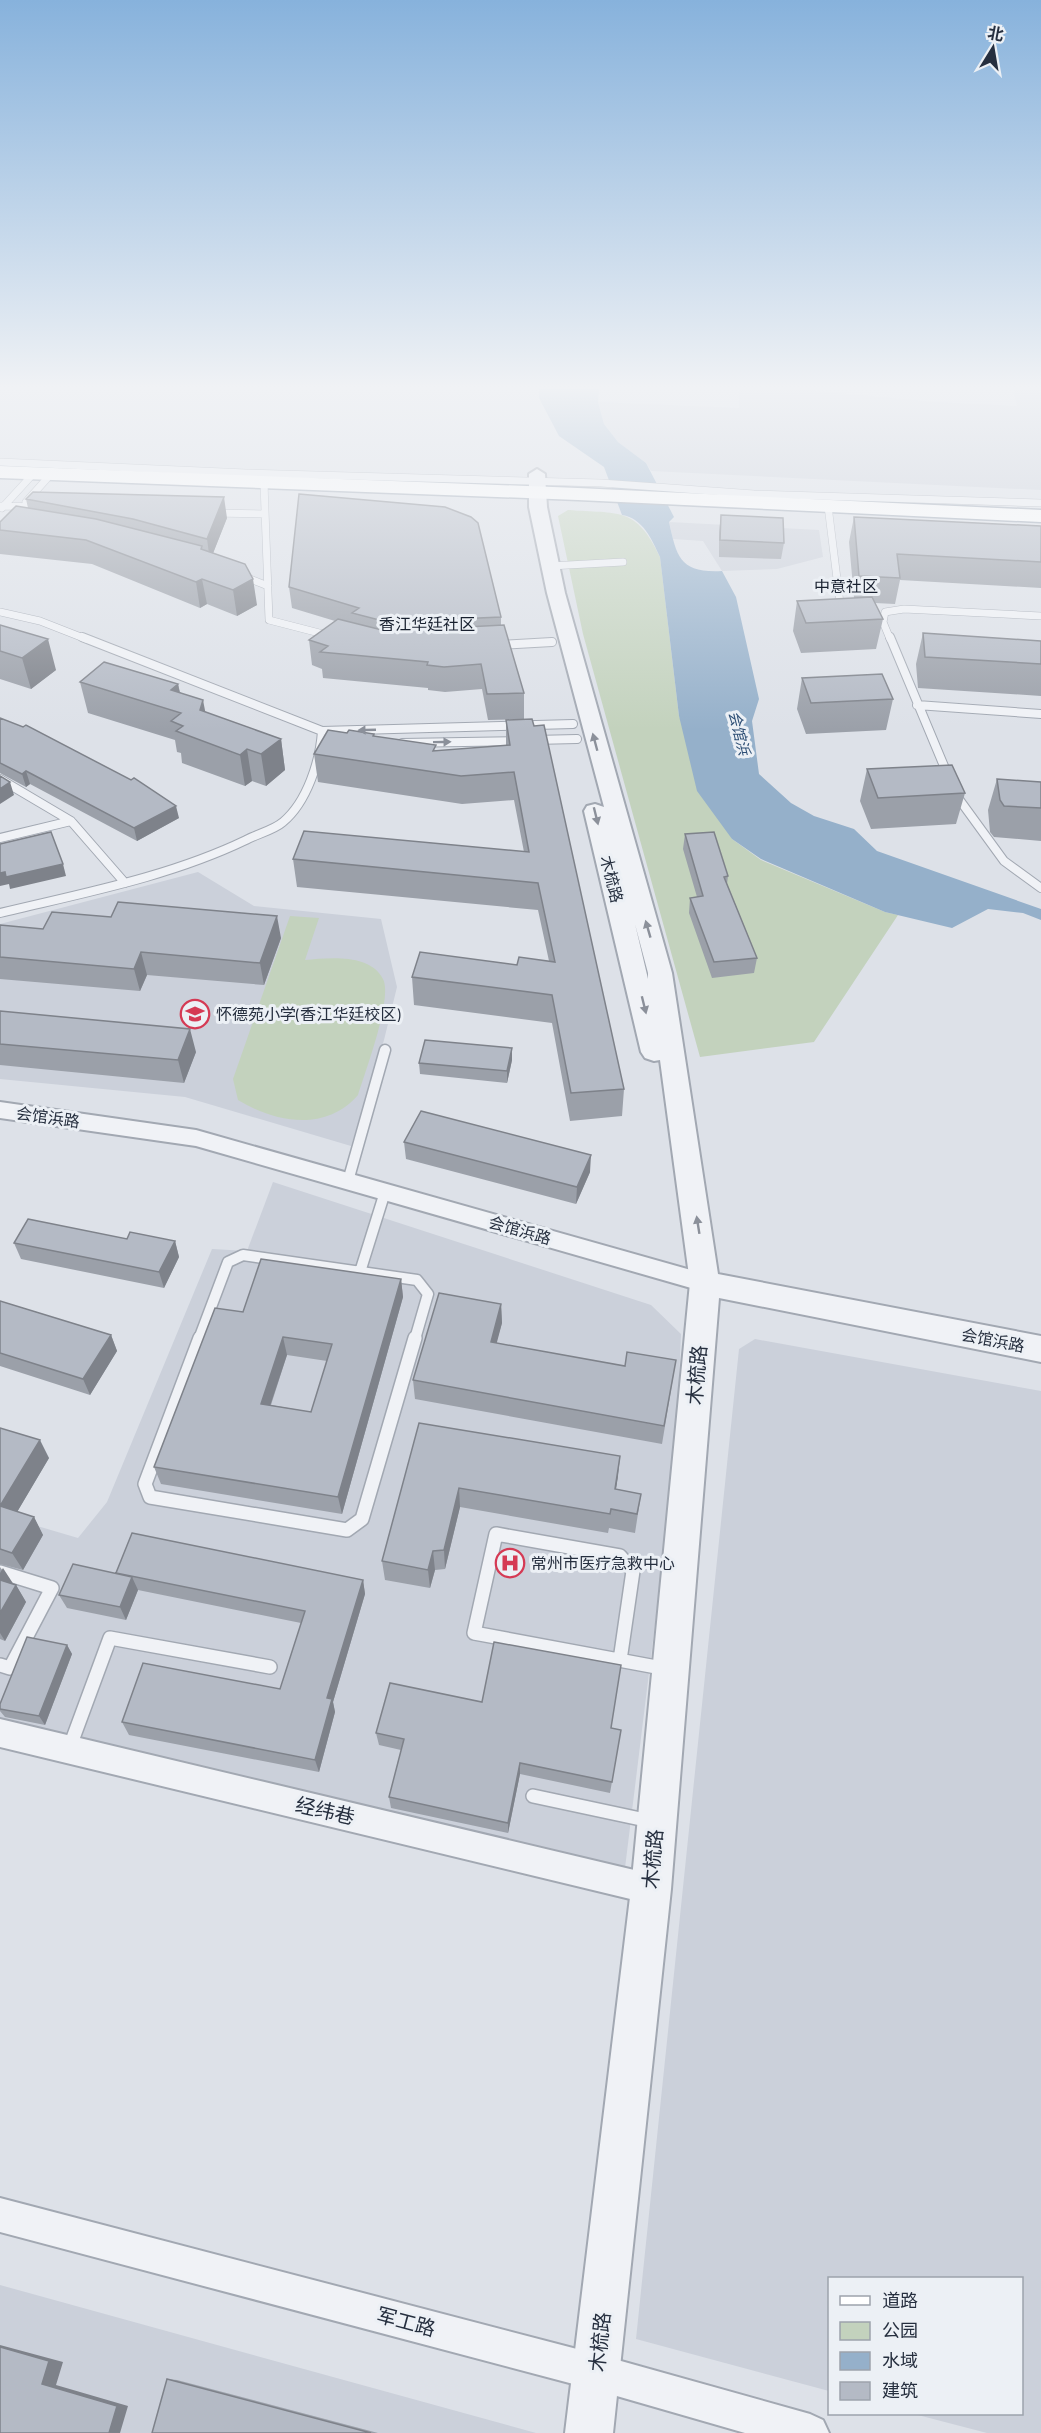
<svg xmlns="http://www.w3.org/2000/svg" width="1041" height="2433" viewBox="0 0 1041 2433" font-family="Barlow,'Noto Sans SC',sans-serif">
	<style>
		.built { fill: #cbd0da }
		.green { fill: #c3d2bd }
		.water { fill: #95b0ca }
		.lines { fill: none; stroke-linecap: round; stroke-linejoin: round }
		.service-far3-casing { stroke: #a2a8b2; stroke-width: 8 }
		.service-far2-casing { stroke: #a2a8b2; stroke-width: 10 }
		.service-far1-casing { stroke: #a2a8b2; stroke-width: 13 }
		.service-casing { stroke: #a2a8b2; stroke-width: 16 }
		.minor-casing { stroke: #a2a8b2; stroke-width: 4 }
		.tertiary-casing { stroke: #a2a8b2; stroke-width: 4 }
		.primary-casing { stroke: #9ca6b4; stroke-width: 3 }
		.service-far3 { stroke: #f0f2f6; stroke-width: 7 }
		.service-far2 { stroke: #f0f2f6; stroke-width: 8 }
		.service-far1 { stroke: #f0f2f6; stroke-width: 10 }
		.service { stroke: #f0f2f6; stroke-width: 13 }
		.minor { fill: #f0f2f6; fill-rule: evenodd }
		.tertiary { fill: #f0f2f6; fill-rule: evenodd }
		.primary { fill: #fff; fill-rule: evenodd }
		.wall { fill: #9ba0a9; fill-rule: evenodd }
		.shaded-wall { fill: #7e828a }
		.building { fill: #b4bac5; stroke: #7e828a; stroke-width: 1.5; fill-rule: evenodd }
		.oneway { fill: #8b909a }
		.labels { text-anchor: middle; stroke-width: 6; stroke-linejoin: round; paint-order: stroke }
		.far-water-label { font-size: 15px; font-style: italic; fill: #2e4f75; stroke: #ecf0f5 }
		.far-quarter-label { font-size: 16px; fill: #18202f; stroke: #ecf0f5 }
		.street-label { font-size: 16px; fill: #262f3f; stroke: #ecf0f5 }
		.poi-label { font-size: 16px; fill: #262f3f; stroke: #ecf0f5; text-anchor: start }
		.near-street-label { font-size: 20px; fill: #262f3f; stroke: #ecf0f5 }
	</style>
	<rect width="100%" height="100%" fill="#dde1e8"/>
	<path class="built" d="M739,389h57l139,13 82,4 -4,-17h28v101l-390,-19 -5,-8 -28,-21 -14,-18 -6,-22 141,6z
		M669,522l150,8 4,27 -46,12 -55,2 -19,-30 -30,-2z
		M198,872l56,34 127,13 16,68 -13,53 -33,106 -166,-49 -185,-18v-155z
		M273,1182l378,123 30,29 -5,119 -51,415 -625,-146v-207l78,23 29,-36 105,-253 35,2z
		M755,1339l286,52v1042h-54l-73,-19h108v-136h-192l-1,113 -193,-52 103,-990z
		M0,2285l536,148h-536z"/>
	<path class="green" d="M568,510c51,4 68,-4 92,47l19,159 53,123 29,21 124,52 13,3 -84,127 -114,15 -117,-423 -25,-118z
		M290,916l29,2 -14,42c23,-2 65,-7 78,19 10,19 -18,93 -25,116 -32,37 -82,28 -120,5l-5,-21z"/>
	<path class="water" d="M539,389h60l-1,13 6,22 14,18 28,21 28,54 -5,5c8,36 11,51 53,49l14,26 23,102 -7,22 7,53 32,29 23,13 40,13 23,22 164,58v11l-18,-7 -35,-4 -36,19 -67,-16 -124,-53 -29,-20 -35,-48 -18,-75 -19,-159c-8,-17 -17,-39 -38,-42l-18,-48 -45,-31 -20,-38z"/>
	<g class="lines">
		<g class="service-far3-casing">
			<path id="service-far3" d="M0,462l246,11 355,10 153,11 287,9
				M264,483l5,137 62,16
				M26,502l25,-28
				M0,506l40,1
				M828,506l12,97 9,4
				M2,508l32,-35
				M212,513l53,1
				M550,566l73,-4
				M240,575l28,11
				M0,612l40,9 46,18
				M890,639l-7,-17 2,-10 19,-3 137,7"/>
		</g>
		<g class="service-far2-casing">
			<path id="service-far2" d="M890,637l59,141
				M497,645l55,-3
				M917,705l124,9
				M322,731l251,-7
				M534,740l43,-1
				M402,743l116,-2
				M0,779l71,42 54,62
				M956,795l48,66 37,27
				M0,838l71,-17
				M0,913c83,-20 169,-36 246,-73 11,-6 28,-10 37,-18 24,-20 37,-61 39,-91l-240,-94"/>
		</g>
		<g class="service-far1-casing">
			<path id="service-far1" d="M348,1181l37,-131
				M360,1272l25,-80
				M199,1339l29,-77 15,-7 174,25 11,14 -13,45"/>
		</g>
		<g class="service-casing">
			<path id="service" d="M200,1338l-55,146 5,13 197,33 15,-11 53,-181
				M0,1572l52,16 -42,80 -10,-3
				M620,1660l13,-89 -13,-15 -124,-22 -22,99 193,36
				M69,1749l41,-111 160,29
				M533,1796l117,25"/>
		</g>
		<g class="minor-casing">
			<path id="minor" d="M0,1102l196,28 509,144 8,2 4,7 -4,7 -8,2 -509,-146 -196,-28z
				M0,1719l651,155 11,4 4,11 -4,11 -11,4 -651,-157z
				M0,2198l596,156 214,60 13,6 6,13h-84l-149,-43 -596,-158z"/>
		</g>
		<g class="tertiary-casing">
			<path id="tertiary" d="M537,469l8,5 2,33 18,86 107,380 46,301 323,62v26l-322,-64 -48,591 -58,544h-48l66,-544 59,-606 -30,-223 -6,1 -9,-3 -4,-6 -57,-241 3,-5 8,-2 9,3 -57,-214 -18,-86v-33zM635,924l13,49v6z"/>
		</g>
		<g class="primary-casing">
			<path id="primary" d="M0,466l578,22 463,22v12l-463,-22 -578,-22z"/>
		</g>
		<use href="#service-far3" class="service-far3"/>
		<use href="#service-far2" class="service-far2"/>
		<use href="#service-far1" class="service-far1"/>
		<use href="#service" class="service"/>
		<use href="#minor" class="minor"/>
		<use href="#tertiary" class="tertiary"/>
		<use href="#primary" class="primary"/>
	</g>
	<path class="wall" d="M26,499l201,19 -14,35 44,52 -20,11 -30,-12 -7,4 -108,-44 -92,-10v-32l28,-14z
		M721,515l63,28 -3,16 -62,-2v-25z
		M854,517l187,9v62l-141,-8 -5,24 -20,-1 8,16 -7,30 -75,4 -8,-22 4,-30 57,-3 -5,-56z
		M289,587l212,30v8l23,68v26l-36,1 -6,-31 -37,3 -17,-2v-2l-105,-10 -1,-9 -10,-4 -3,-25 26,-19 -43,-13z
		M0,625l56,45 -25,19 -31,-10z
		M923,633l118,8v55l-123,-8 -2,-24z
		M802,678l91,21 -7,31 -80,4 -9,-25z
		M80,682l98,2 2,8 25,20 76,27 4,31 -19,16 -14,-5 -7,5 -63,-23 -1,-10 -4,-1 -2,-12 -87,-27z
		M0,718l179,100 -42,23 -107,-57 -4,3 -26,-14z
		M506,720l118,369 -2,27 -52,5 -18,-98 -138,-18 -2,-28 137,-16 -11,-51 -241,-23 -4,-28 231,-7 -10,-52 -52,4 -144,-22 -4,-28 33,-21 27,1 1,3 61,14 70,-5z
		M867,769l98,24 -9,31 -85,5 -11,-28z
		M997,779l44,3v59l-47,-4 -4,-5 -2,-22z
		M685,834l43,42 -1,8 30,74 -3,15 -42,5 -23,-65 1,-15 7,-1 -14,-48z
		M0,925l43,4 238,9 -17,47 -117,-10 -7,16 -140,-12z
		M0,1011l196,41 -12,31 -184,-18z
		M512,1060l-5,23 -87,-9 -1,-11z
		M404,1142l186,30 -14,32 -170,-45z
		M127,1239l48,2 4,16 -15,31 -143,-29 -7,-16z
		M401,1279l2,18 -61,217 -181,-30 -7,-17 89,-155zM287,1355l40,6 -16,51 -40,-7z
		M0,1301l111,34 6,16 -27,44 -90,-29z
		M501,1304l1,19 -6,20 129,23 51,-6 -14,84 -247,-45 -2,-19z
		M419,1423l199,53 -2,13 25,5 -6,39 -26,-5 -1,5 -148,-26 -15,62 -10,1 -5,18 -45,-8 -3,-19z
		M0,1428l49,30 -32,54 17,5 9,18 -20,35 -23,-6z
		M0,1567l13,17 3,1 10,17 -21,39 -5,-2z
		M117,1574l246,6 2,14 -32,108 2,10 -16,60 -190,-37 -7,-13 158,-33 21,-66 -163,-33 -12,30 -59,-12 -8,-13z
		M67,1645l5,9 -27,71 -40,-8 -5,-6v-7z
		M612,1728l9,2 -11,63 -90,-19 -12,59 -117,-25 -2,-11 12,-47 -22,-5 -3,-12z
		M167,2379l10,1 201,53h-226z"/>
	<path class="shaded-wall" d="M224,497l3,21 -17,43 -3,-22z
		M202,579l5,25 -7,4 -4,-26z
		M253,579l4,26 -20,11 -4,-26z
		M48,639l8,31 -25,19 -9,-31z
		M178,684l6,31 -13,-25z
		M203,700l6,31 -9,-21z
		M281,739l4,31 -19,16 -5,-32z
		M247,749l5,32 -7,5 -5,-31z
		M26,771l4,13 -4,3 -4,-13z
		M10,782l4,13 -14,9v-15z
		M176,806l3,12 -42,23 -3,-13z
		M63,864l3,12 -56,13 -1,-5 -9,2v-13z
		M277,916l4,22 -17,47 -4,-22z
		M141,952l6,23 -7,16 -6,-22z
		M190,1029l6,23 -12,31 -6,-23z
		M512,1048v12l-5,23v-12z
		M591,1155l-1,17 -14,32 1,-17z
		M175,1241l4,16 -15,31 -5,-16z
		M401,1279l2,18 -61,217 -4,-17z
		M501,1304l1,19 -10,38 -1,-19z
		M111,1335l6,16 -27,44 -7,-16z
		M283,1337l4,18 -22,66 -4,-17z
		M40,1440l9,18 -39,66 -10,-18z
		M620,1456l-2,20 -5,32 2,-19z
		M459,1488l1,19 -15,62 -1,-19z
		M34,1517l9,18 -20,35 -11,-17z
		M433,1551l2,19 -5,18 -2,-18z
		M3,1568l11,17h-14v-12z
		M132,1577l6,13 -12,30 -6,-13z
		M363,1580l2,14 -32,108 2,10 -16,60 -4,-12 12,-62z
		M16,1585l10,17 -21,39 -5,-8v-20z
		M67,1645l5,9 -27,71 -6,-9z
		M520,1763v11l-12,59v-10z
		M0,2345l63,17 -7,23 72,21 -8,27h-11l-67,-49 -42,-37z"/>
	<path class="building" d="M33,492l191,5 -17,42 -74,-20 -107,-20z
		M299,494l146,13 26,10 7,6 23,94 -114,5 -35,-9 7,-5 -70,-21z
		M16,506l80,13 106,27 -1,3 44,15 8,15 -20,11 -31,-11 -6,3 -110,-42 -86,-10v-8z
		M721,515l62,3 1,25 -64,-3z
		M854,517l187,9v36l-144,-8 3,24 -41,-2z
		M872,597l11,22 -77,4 -9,-22z
		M338,619l48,12 118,-6 20,68 -37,1 -6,-30 -37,3 -17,-2 1,-3 -108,-10 8,-6 -19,-6z
		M0,625l48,14 -26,19 -22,-7z
		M923,633l118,8v23l-116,-7z
		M104,662l74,22 -7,6 32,10 -3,10 81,29 -20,15 -14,-5 -7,6 -64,-24 7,-5 -12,-5 10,-8 -101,-31z
		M882,674l11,25 -82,4 -9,-25z
		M0,718l23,9 3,-2 105,55 3,-2 42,28 -42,22 -108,-57 -4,3 -22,-11z
		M532,719l2,7 10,-1 80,364 -53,4 -19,-98 -140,-18 8,-25 97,13 2,-8 36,5 -17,-79 -245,-24 11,-28 225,21 -15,-80 -53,4 -147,-22 14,-24 19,3 2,-3 25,4 -1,2 63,9 -3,6 77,-6 -4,-25z
		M952,765l13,28 -87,5 -11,-29z
		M0,776l10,6 -10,7z
		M997,779l44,3v26l-37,-2 -4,-6z
		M51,832l12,32 -57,13 -1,-5 -5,1v-29z
		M714,832l14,44 -4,1 33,81 -43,4 -24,-64 13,-2 -18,-62z
		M118,902l159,14 -17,47 -119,-11 -7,17 -134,-12v-32l43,4 9,-17 59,5z
		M0,1011l190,18 -12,31 -178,-16z
		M425,1040l87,8 -5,23 -88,-8z
		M421,1111l170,44 -14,32 -173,-45z
		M28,1219l99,20 3,-7 45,9 -16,31 -145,-29z
		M261,1259l140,20 -63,218 -184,-30 61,-159 28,4zM283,1337l49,7 -21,68 -50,-8z
		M439,1293l62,11 -10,38 134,24 2,-14 49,8 -12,66 -251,-46z
		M0,1301l111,34 -28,44 -83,-26z
		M419,1423l201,33 -5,33 26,5 -4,20 -26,-5 -1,5 -151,-26 -15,62 -11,1 -5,19 -46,-9z
		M0,1428l40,12 -40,66z
		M0,1506l34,11 -22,36 -12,-4z
		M132,1533l231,47 -36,118 5,1 -17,61 -193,-38 21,-59 137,26 25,-78 -189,-38z
		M73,1564l59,13 -12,30 -61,-12z
		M0,1580l16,5 -16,28z
		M27,1637l40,8 -28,71 -39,-7v-5z
		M494,1642l127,23 -10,63 10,2 -9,52 -92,-19 -12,60 -119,-26 15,-58 -28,-6 14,-50 92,19z
		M0,2347l49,14 -7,23 75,22 -8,27h-109z
		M167,2379l204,54h-219z"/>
	<defs><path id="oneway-solid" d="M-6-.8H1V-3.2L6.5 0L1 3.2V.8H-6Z" transform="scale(1.5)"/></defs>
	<g class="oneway">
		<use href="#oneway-solid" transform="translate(367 730) rotate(178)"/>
		<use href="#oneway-solid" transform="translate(442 742) rotate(-1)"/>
		<use href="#oneway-solid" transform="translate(595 742) rotate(-105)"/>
		<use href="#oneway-solid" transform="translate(596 816) rotate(76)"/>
		<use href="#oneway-solid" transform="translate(648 929) rotate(-106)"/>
		<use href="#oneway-solid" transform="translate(644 1005) rotate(76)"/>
		<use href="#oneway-solid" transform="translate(698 1225) rotate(-99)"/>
	</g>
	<linearGradient id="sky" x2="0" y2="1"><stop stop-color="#87b2dc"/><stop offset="0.53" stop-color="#f0f2f5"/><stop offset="1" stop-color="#f0f2f5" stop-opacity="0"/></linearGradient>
	<rect width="1041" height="730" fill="url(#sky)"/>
	<defs>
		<g id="school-ring" transform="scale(1.5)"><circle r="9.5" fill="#ecf0f5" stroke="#d53a54" stroke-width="1.5"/><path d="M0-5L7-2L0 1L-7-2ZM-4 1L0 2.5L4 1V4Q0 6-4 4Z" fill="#d53a54"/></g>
		<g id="hospital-ring" transform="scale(1.5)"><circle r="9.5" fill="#ecf0f5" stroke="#d53a54" stroke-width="1.5"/><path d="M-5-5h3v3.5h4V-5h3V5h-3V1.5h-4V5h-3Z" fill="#d53a54"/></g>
	</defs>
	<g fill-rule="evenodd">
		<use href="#school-ring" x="195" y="1014"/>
		<use href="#hospital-ring" x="510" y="1563"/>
	</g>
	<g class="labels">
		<g class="far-water-label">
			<text transform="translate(739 733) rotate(76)" y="5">会馆浜</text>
		</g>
		<g class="far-quarter-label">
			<text x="846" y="592">中意社区</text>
			<text x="427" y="630">香江华廷社区</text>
		</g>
		<g class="street-label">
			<text transform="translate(612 879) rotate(76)" y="6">木梳路</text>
			<text transform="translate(48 1117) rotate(8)" y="6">会馆浜路</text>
			<text transform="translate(520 1230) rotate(16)" y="6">会馆浜路</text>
			<text transform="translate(993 1340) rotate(11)" y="6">会馆浜路</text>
		</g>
		<g class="poi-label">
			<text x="216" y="1020">怀德苑小学(香江华廷校区)</text>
			<text x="531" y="1569">常州市医疗急救中心</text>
		</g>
		<g class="near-street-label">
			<text transform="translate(697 1375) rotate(-85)" y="7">木梳路</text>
			<text transform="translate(325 1811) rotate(13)" y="7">经纬巷</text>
			<text transform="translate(653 1859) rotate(-85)" y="7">木梳路</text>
			<text transform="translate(406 2322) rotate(15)" y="7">军工路</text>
			<text transform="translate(600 2342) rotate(-84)" y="7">木梳路</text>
		</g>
	</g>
	<rect x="828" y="2277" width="195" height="138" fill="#ecf0f5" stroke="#9da3ac" stroke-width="1.5"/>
	<rect x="840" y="2296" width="30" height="9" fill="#ffffff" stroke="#9da3ac" stroke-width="1.5"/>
	<text x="882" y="2307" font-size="18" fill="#262f3f">道路</text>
	<rect x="840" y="2322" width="30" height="18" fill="#c3d2bd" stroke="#9da3ac" stroke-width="1.5"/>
	<text x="882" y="2337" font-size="18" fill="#262f3f">公园</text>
	<rect x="840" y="2352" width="30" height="18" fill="#95b0ca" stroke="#9da3ac" stroke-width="1.5"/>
	<text x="882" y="2367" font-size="18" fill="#262f3f">水域</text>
	<rect x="840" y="2382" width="30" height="18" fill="#b4bac5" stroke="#9da3ac" stroke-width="1.5"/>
	<text x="882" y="2397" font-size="18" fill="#262f3f">建筑</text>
	<g transform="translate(993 48) rotate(11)" stroke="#ecf0f5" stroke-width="4.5" paint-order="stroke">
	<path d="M0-4.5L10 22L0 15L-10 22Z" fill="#262f3f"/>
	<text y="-9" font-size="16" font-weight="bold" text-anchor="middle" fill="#262f3f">北</text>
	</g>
</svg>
